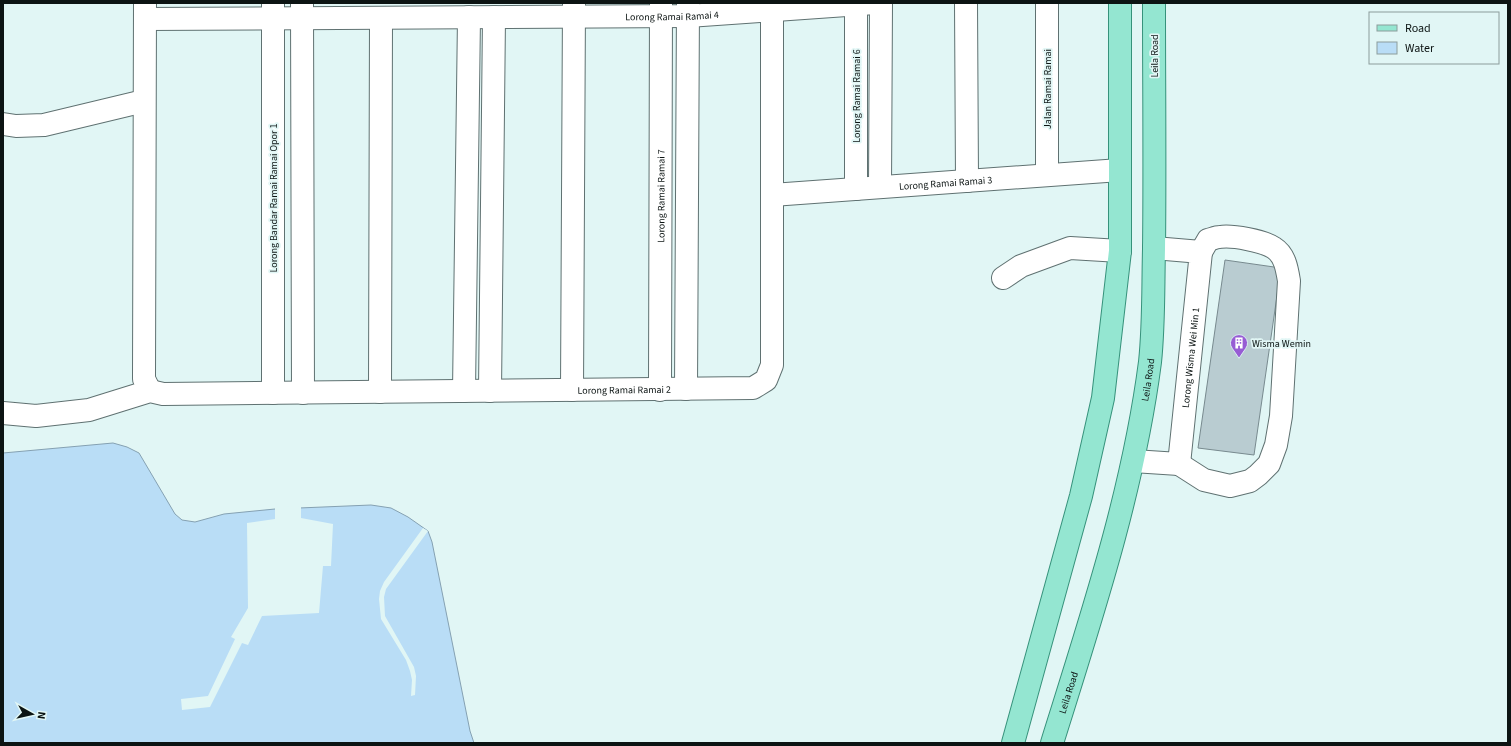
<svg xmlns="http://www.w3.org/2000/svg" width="1511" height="746" viewBox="0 0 1511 746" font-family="'Source Sans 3',sans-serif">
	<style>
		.water { fill: #b9ddf6; stroke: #85a1b2 }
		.pier { fill: #e1f6f5 }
		.building { fill: #b9ccd1; stroke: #788a8f }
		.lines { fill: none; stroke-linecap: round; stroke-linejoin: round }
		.minor-casing { stroke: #5f7171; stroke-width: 24 }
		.major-casing { stroke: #36927b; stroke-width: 24 }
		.minor { stroke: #fff; stroke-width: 22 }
		.major { stroke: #94e6d1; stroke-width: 22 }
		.labels { text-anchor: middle; stroke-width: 3.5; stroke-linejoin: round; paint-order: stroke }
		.street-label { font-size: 10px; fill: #0c1413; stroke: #e1f6f5 }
		.poi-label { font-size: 10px; fill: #0c1413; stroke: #e1f6f5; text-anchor: start }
	</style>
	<rect width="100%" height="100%" fill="#e1f6f5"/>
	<path class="water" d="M113,443l14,4 12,6 36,61 7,6 13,2 29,-8 51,-5 96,-4 20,3 17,9 20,14 4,11 38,189 4,12h-471v-290z"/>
	<path class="pier" d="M301,506v12l32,6 -2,42h-8l-4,47 -57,3 -14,29 -6,-2 -32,64 -28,3 -1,-11 27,-3 27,-57 -4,-2 17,-29 -1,-85 28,-4v-12z
		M423,528l5,3 -42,58 -2,8 1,19 29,51 2,9 -1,19 -4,1 1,-16 -2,-9 -4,-11 -25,-41 -2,-20 1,-8 4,-9z"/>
	<path class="building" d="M1225,260l56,8 -27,187 -56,-7z"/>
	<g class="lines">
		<g class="minor-casing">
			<g id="minor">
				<path d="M145,3l-1,376 6,12"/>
				<path d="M273,3v390"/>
				<path d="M966,3l1,178"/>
				<path d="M302,4l1,389"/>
				<path id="s1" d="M145,19l543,-3 187,-13"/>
				<path d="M3,124l13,2 28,-1 100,-24"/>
				<path d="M1047,175v-172"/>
				<path d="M880,187l1,-184"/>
				<path d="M856,189v-186"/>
				<path id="s2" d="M772,195l348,-25"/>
				<path d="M1003,278l18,-12 49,-18 50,3"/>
				<path d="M686,389l2,-386"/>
				<path d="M572,390l2,-387"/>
				<path id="s3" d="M660,390l1,-387"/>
				<path d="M464,391l5,-374"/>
				<path d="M490,391l4,-374"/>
				<path d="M380,392l1,-374"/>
				<path id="s4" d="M3,413l33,3 53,-6 61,-19 13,3 590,-6 13,-8 6,-15v-362"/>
				<path id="s5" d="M1133,461l46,3 22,-212 -47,-4"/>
				<path d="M1179,464l25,16 26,6 20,-5 8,-6 11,-11 7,-19 5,-29 8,-135c-2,-12 -4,-26 -15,-33 -10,-7 -42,-13 -54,-11 -4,0 -8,2 -12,3l-7,12"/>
			</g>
		</g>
		<g class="major-casing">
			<g id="major">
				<path d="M1013,743l68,-247 22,-98 17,-147v-248"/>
				<path id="s6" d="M1052,743c39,-125 81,-250 98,-381 4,-37 3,-75 4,-113 1,-82 0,-164 0,-246"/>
			</g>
		</g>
		<use href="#minor" class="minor"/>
		<use href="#major" class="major"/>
	</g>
	<defs>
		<g id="building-pin" transform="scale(0.9)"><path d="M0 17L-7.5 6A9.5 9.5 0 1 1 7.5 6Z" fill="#975cd4" stroke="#e1f6f5"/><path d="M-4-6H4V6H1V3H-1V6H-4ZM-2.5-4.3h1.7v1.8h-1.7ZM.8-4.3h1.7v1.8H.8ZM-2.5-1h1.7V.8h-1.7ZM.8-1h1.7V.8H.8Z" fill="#fff"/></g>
	</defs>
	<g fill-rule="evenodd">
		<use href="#building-pin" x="1239" y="343"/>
	</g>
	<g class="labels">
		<g class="street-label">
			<text dy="4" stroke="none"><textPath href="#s1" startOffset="527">Lorong Ramai Ramai 4</textPath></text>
			<text transform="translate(1154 56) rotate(-90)" y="4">Leila Road</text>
			<text transform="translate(1047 89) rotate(-90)" y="4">Jalan Ramai Ramai</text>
			<text transform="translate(856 96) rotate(-90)" y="4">Lorong Ramai Ramai 6</text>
			<text dy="4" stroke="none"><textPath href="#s2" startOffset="174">Lorong Ramai Ramai 3</textPath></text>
			<text dy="4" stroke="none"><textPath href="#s3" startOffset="194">Lorong Ramai Ramai 7</textPath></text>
			<text transform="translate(273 198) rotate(-90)" y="4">Lorong Bandar Ramai Ramai Opor 1</text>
			<text dy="4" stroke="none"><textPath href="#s5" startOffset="153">Lorong Wisma Wei Min 1</textPath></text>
			<text dy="4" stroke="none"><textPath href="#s6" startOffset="376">Leila Road</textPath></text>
			<text dy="4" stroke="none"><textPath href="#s4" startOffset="625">Lorong Ramai Ramai 2</textPath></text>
			<text dy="4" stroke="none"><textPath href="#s6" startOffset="53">Leila Road</textPath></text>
		</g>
		<g class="poi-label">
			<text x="1252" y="347">Wisma Wemin</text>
		</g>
	</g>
	<rect width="1511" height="746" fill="none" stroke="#0c1413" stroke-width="8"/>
	<rect x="1369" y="12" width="130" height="52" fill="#e1f6f5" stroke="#8c9c9b"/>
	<rect x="1377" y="25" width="20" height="6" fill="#94e6d1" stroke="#8c9c9b"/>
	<text x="1405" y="32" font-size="12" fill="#0c1413">Road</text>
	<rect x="1377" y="42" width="20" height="12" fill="#b9ddf6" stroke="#8c9c9b"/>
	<text x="1405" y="52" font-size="12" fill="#0c1413">Water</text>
	<g transform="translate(32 714) rotate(98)" stroke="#e1f6f5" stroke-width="3" paint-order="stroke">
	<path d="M0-3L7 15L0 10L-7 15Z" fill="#0c1413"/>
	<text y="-6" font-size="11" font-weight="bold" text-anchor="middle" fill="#0c1413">N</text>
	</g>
</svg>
